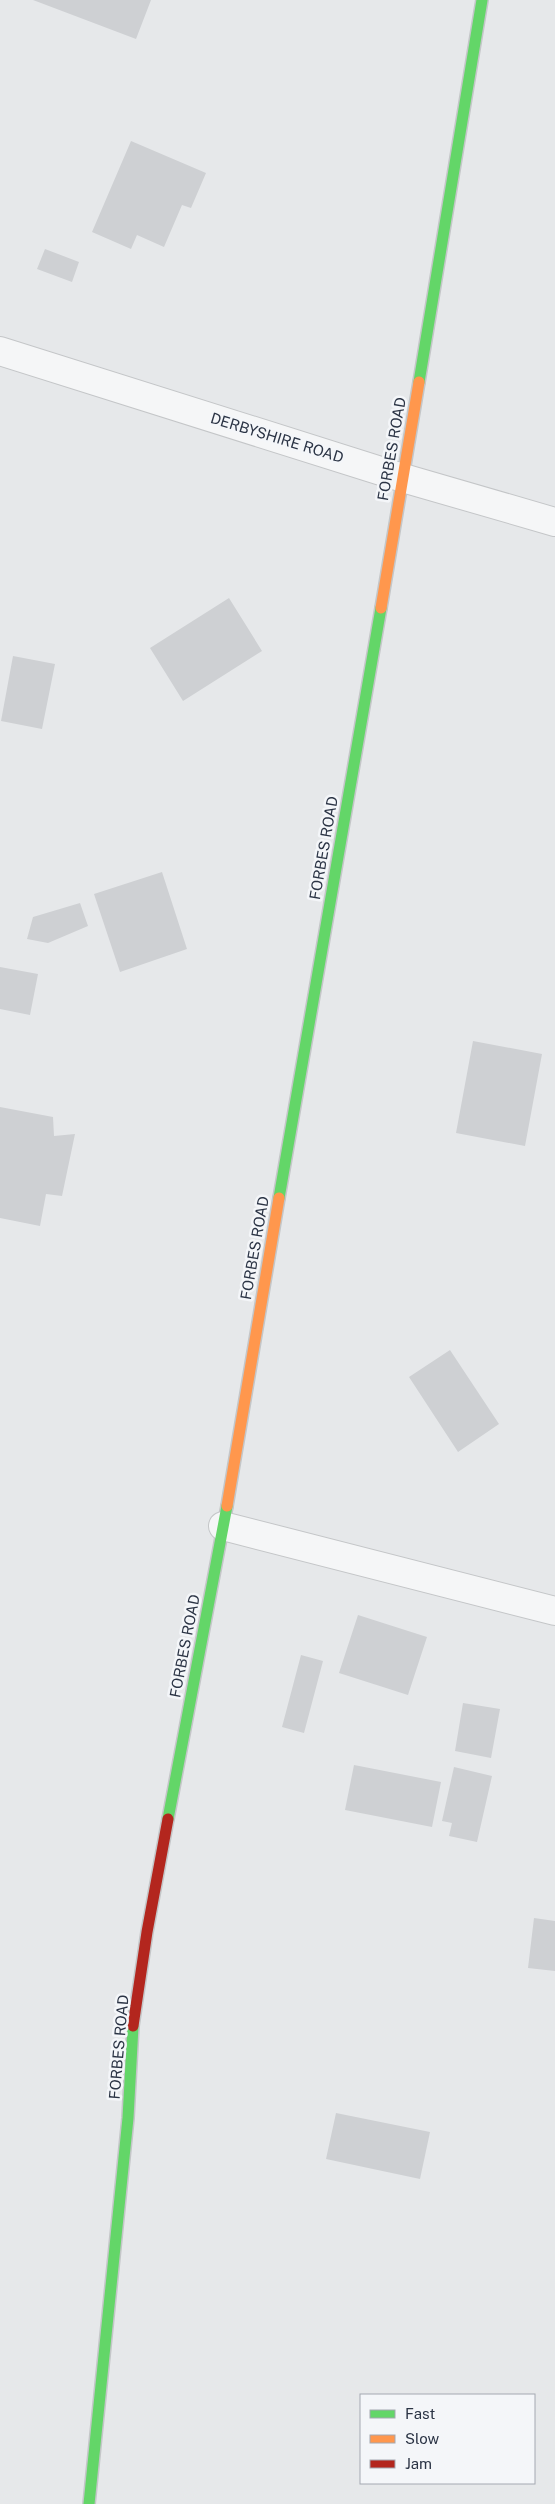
<svg xmlns="http://www.w3.org/2000/svg" width="555" height="2504" viewBox="0 0 555 2504" font-family="'Public Sans',sans-serif">
	<style>
		.building { fill: #ced0d3 }
		.lines { fill: none; stroke-linecap: round; stroke-linejoin: round }
		.street-casing { stroke: #c4c6c8; stroke-width: 30 }
		.fast-casing { stroke: #c4c6c8; stroke-width: 14 }
		.slow-casing { stroke: #c4c6c8; stroke-width: 14 }
		.jam-casing { stroke: #c4c6c8; stroke-width: 14 }
		.street { stroke: #f5f6f7; stroke-width: 28 }
		.fast { stroke: #63d668; stroke-width: 11 }
		.slow { stroke: #ff974d; stroke-width: 11 }
		.jam { stroke: #b3261e; stroke-width: 11 }
		.labels { text-anchor: middle; stroke-width: 5; stroke-linejoin: round; paint-order: stroke }
		.street-label { font-size: 15px; fill: #2b3445; stroke: #f4f6f9 }
	</style>
	<rect width="100%" height="100%" fill="#e6e8ea"/>
	<path class="building" d="M33,0h118l-15,39z
		M131,141l75,32 -15,35 -9,-3 -18,42 -27,-12 -6,14 -39,-17z
		M45,249l34,13 -7,20 -35,-13z
		M229,598l33,53 -79,50 -33,-53z
		M13,656l42,8 -13,65 -41,-8z
		M162,872l25,77 -67,23 -26,-78z
		M80,903l8,23 -40,17 -21,-4 6,-22z
		M0,967l38,7 -8,41 -30,-6z
		M473,1041l69,13 -17,92 -69,-13z
		M0,1107l53,10 1,19 21,-2 -13,62 -16,-2 -6,32 -40,-8z
		M450,1350l49,74 -41,28 -49,-75z
		M358,1615l69,22 -19,58 -69,-22z
		M301,1655l22,6 -19,72 -22,-6z
		M463,1703l37,6 -9,49 -36,-7z
		M354,1765l87,17 -9,45 -87,-17z
		M454,1767l38,9 -15,66 -28,-6 3,-13 -10,-2z
		M534,1918l21,3v50l-27,-3z
		M336,2113l94,19 -10,47 -94,-20z"/>
	<g class="lines">
		<g class="street-casing">
			<path id="street" d="M0,351l403,127 152,44
				M223,1526l332,85"/>
		</g>
		<g class="fast-casing">
			<path id="fast" d="M419,382l63,-382
				M279,1198l102,-590
				M168,1819l59,-313
				M89,2504l39,-386 5,-92"/>
		</g>
		<g class="slow-casing">
			<path id="slow" d="M381,608l38,-226
				M227,1506l52,-308"/>
		</g>
		<g class="jam-casing">
			<path id="jam" d="M133,2026l14,-94 21,-113"/>
		</g>
		<use href="#street" class="street"/>
		<use href="#fast" class="fast"/>
		<use href="#slow" class="slow"/>
		<use href="#jam" class="jam"/>
	</g>
	<g class="labels">
		<g class="street-label">
			<text transform="translate(277 438) rotate(17)" y="5">DERBYSHIRE ROAD</text>
			<text transform="translate(392 449) rotate(-80)" y="5">FORBES ROAD</text>
			<text transform="translate(324 848) rotate(-80)" y="5">FORBES ROAD</text>
			<text transform="translate(255 1248) rotate(-80)" y="5">FORBES ROAD</text>
			<text transform="translate(185 1646) rotate(-79)" y="5">FORBES ROAD</text>
			<text transform="translate(119 2047) rotate(-85)" y="5">FORBES ROAD</text>
		</g>
	</g>
	<rect x="360" y="2394" width="175" height="90" fill="#f4f6f9" stroke="#a4a8b1"/>
	<rect x="370" y="2410" width="25" height="8" fill="#63d668" stroke="#a4a8b1"/>
	<text x="405" y="2419" font-size="15" fill="#2b3445">Fast</text>
	<rect x="370" y="2435" width="25" height="8" fill="#ff974d" stroke="#a4a8b1"/>
	<text x="405" y="2444" font-size="15" fill="#2b3445">Slow</text>
	<rect x="370" y="2460" width="25" height="8" fill="#b3261e" stroke="#a4a8b1"/>
	<text x="405" y="2469" font-size="15" fill="#2b3445">Jam</text>
</svg>
